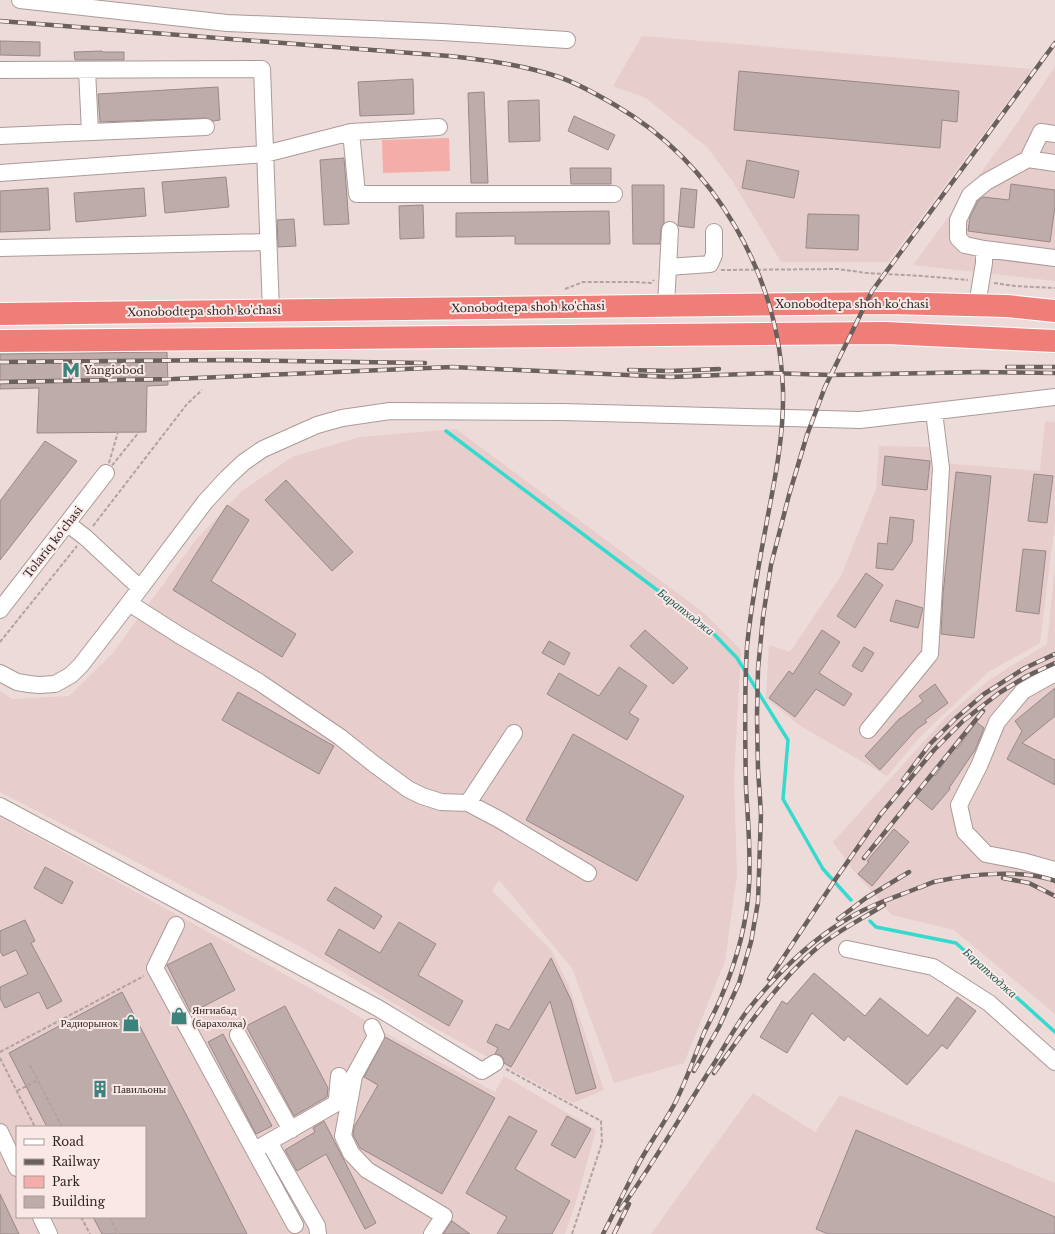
<svg xmlns="http://www.w3.org/2000/svg" width="1055" height="1234" viewBox="0 0 1055 1234" font-family="'Libre Baskerville',serif">
	<style>
		.built { fill: #e7cdcb; fill-rule: evenodd }
		.green { fill: #f4ada8 }
		.lines { fill: none; stroke-linecap: round; stroke-linejoin: round }
		.stream { stroke: #35dace; stroke-width: 3.5 }
		.building { fill: #beacab; stroke: #998887 }
		.minor-casing { stroke: #ab9a98; stroke-width: 18 }
		.highway-casing { stroke: #fff; stroke-width: 24 }
		.path { stroke: #b1a2a1; stroke-width: 2; stroke-dasharray: 4 2; stroke-linecap: butt }
		.minor { stroke: #fff; stroke-width: 16 }
		.highway { stroke: #f07e78; stroke-width: 22 }
		.rail-casing { stroke: #6a605e; stroke-width: 4.5 }
		.rail { stroke: #fae8e6; stroke-width: 3; stroke-dasharray: 9; stroke-linecap: butt }
		.labels { text-anchor: middle; stroke-width: 4; stroke-linejoin: round; paint-order: stroke }
		.street-label { font-size: 11px; fill: #2e2726; stroke: #fae8e6 }
		.poi-label { font-size: 11px; fill: #2e2726; stroke: #fae8e6; text-anchor: start }
		.water-label { font-size: 12px; font-style: italic; fill: #195954; stroke: #fae8e6 }
	</style>
	<rect width="100%" height="100%" fill="#eddbd9"/>
	<path class="built" d="M642,36l390,33 -144,193h-107l-48,-80 -25,-34 -62,-50 -33,-12z
		M1055,67v214l-142,-16 100,-136z
		M1045,421l10,1v100l-15,121 -52,29 -67,64 -34,40 -88,-51 -33,-27 3,-53 21,7 51,-76 35,-87 3,-43 51,1 1,15 109,9z
		M456,429l247,183 38,38 -7,129 3,96 -12,86 -41,102 -70,20 -42,-115 -73,-88 -7,11 59,59 18,36 35,104 -31,13 -135,-73 -137,-83 -301,-155v-101l12,8 57,-3 43,-42 83,-113 47,-50 50,-34 67,-20z
		M1055,565v449l-101,-84 -62,-15 -39,-45 -20,-28 114,-126 42,-36 58,-36z
		M0,817l342,189 36,23 117,63 9,-16 92,54 -21,75 -10,29h-565zM17,1127h128v90h-128z
		M753,1093l62,39 25,-37 215,88v51h-404z"/>
	<path class="green" d="M449,138l1,33 -67,2 -1,-33z"/>
	<g class="lines">
		<path class="stream" d="M446,431l263,198 28,29 51,82 -5,59 40,70 28,31
			M870,921l6,6 80,16 99,89"/>
	</g>
	<path class="building" d="M0,41l40,1v14l-40,-1z
		M102,51l1,1h21v8h-49l-1,-8z
		M739,71l220,20 -2,31 -15,-2 -2,28 -206,-18z
		M413,79l1,35 -54,2 -2,-34z
		M218,87l2,33 -7,1 -7,-3 -106,4 -2,-28z
		M484,92l4,91h-17l-3,-90z
		M539,100l1,41 -31,1 -1,-41z
		M574,116l41,19 -7,15 -40,-19z
		M344,158l5,66 -25,1 -4,-65z
		M747,160l52,11 -5,27 -52,-10z
		M570,168h41v16h-40z
		M226,177l3,30 -64,6 -3,-31z
		M1011,184l44,6v16l-5,36 -82,-11 2,-14 8,-16 5,-4 26,3z
		M632,185h32v38l-3,6 -1,15h-27z
		M48,188l2,42 -50,2v-41z
		M144,188l2,28 -70,6 -2,-29z
		M681,188l16,2 -3,38 -15,-2 -1,-1z
		M423,205l1,33 -24,1 -1,-33z
		M609,211l1,33h-95v-8l-59,1v-24z
		M808,214l51,1 -1,35 -52,-2z
		M294,219l2,27 -18,1 -1,-27z
		M167,352l1,33 -21,1 -1,46 -109,1 2,-45 -39,1v-35z
		M45,441l32,20 -77,99v-59z
		M885,456l45,5 -3,29 -45,-5z
		M956,472l35,4 -17,162 -33,-4 2,-40z
		M1034,474l19,2 -6,47 -19,-2z
		M286,480l67,72 -21,19 -67,-71z
		M227,505l22,15 -38,61 85,53 -14,23 -109,-67z
		M890,517l24,3 -2,22 -19,28 -17,-2 2,-25 9,1z
		M1023,549l23,2 -7,63 -23,-3z
		M866,573l17,12 -28,43 -18,-12z
		M896,600l27,8 -5,20 -28,-7z
		M645,630l43,38 -15,16 -43,-38z
		M822,630l18,12 -21,31 33,21 -8,12 -28,-17 -21,28 -26,-19 20,-27 4,3z
		M549,641l21,12 -6,12 -22,-12z
		M864,647l10,6 -12,19 -10,-6z
		M619,667l28,19 -18,27 10,6 -12,21 -80,-46 12,-21 40,23z
		M935,684l13,19 -23,17 2,2 -10,7 -37,41 -15,-14 35,-38h1l22,-17 -4,-5z
		M1055,688v28l-33,27 33,17v25l-48,-26 15,-28 -7,-10z
		M238,692l96,54 -15,28 -97,-54z
		M976,722l8,6 -9,22 -26,38 1,1 -18,21 -17,-14 19,-21 1,1 20,-29 2,2z
		M573,734l111,62 -47,85 -111,-61z
		M894,829l15,13 -37,44 -14,-12 11,-12 -2,-1z
		M45,867l28,15 -11,22 -28,-16z
		M335,887l47,29 -8,13 -47,-29z
		M25,920l10,21 -4,2 31,58 -15,8 -8,-17 -34,16 -5,-10v-11l28,-13 -12,-24 -13,6 -3,-5v-20z
		M399,922l37,22 -18,31 45,26 -14,25 -124,-72 14,-25 41,24z
		M211,943l24,47 -44,23 -24,-48z
		M551,958l20,42 25,88 -20,6 -26,-93 -39,66 -7,-4 -1,-5 -3,-3 -5,-1 3,-6 -11,-6 9,-18 13,6z
		M814,973l51,43 15,-18 48,38 29,-39 19,14 -29,38 -5,-4 -35,40 -59,-49 -4,5 -32,-28 -25,40 -27,-16 22,-36 5,3z
		M122,992l69,132 56,110h-145l-9,-17h52v-90h-98l-38,-74z
		M285,1006l43,82 -1,9 -33,19 -48,-90z
		M223,1034l49,92 -16,8 -48,-92z
		M385,1037l110,61 -53,96 -82,-46 -7,-13 1,-8 24,-42 -14,-8z
		M509,1116l28,15 -22,38 55,32 -18,33h-55l10,-17 -41,-24z
		M567,1116l24,13 -16,29 -24,-13z
		M324,1121l52,102 -11,6 -39,-75 -29,17 -12,-21 30,-18 -2,-4z
		M856,1130l199,87v17h-227l-12,-5z
		M0,1194l19,40h-19z
		M452,1221l18,13h-27z"/>
	<g class="lines">
		<g class="minor-casing">
			<path id="minor" d="M20,0l207,23 215,9 125,8
				M0,70l262,-1 9,242
				M87,70l3,62
				M351,132l6,62h257
				M0,136l206,-9
				M1028,159l13,-27 14,2
				M0,173l265,-19 86,-22 88,-5
				M0,248l268,-6
				M984,249l71,9
				M668,267l42,-3 4,-9v-23
				M977,305l7,-42v-14l-19,-4 -7,-7v-18l12,-25 16,-13 42,-23 27,4
				M666,306l4,-76
				M68,524l17,13 55,51
				M129,603l50,32 80,47 81,55 34,27 34,25 14,7 19,6 27,1 32,17 88,53
				M0,610l106,-137
				M0,673l17,9 12,2 10,1 16,-1 16,-9 10,-10 48,-62 76,-101 22,-24 17,-16 19,-13 54,-24 25,-7 48,-7 173,1 297,8 195,-23
				M1055,673l-32,18 -26,31 -18,44 -20,39 6,27 21,22 36,7 33,9
				M868,730l62,-76 11,-186 -7,-56
				M468,803l46,-70
				M0,806l378,202 104,63 13,-8
				M176,925l-21,43 140,257
				M847,949l86,18 56,36 66,59
				M372,1027l4,9 -22,40 -11,60 8,17 16,17 77,46 -12,18
				M238,1035l53,95
				M0,1132l17,36
				M269,1142l48,84 1,8
				M255,1150l80,-46 2,-5 2,-23
				M41,1217l8,17"/>
		</g>
		<g class="highway-casing">
			<path id="highway" d="M0,314l887,-11 120,3 48,5
				M0,341l886,-8 169,8"/>
		</g>
		<path class="path" d="M721,270l117,-1 29,4 56,3 45,4
			M994,283l21,3 40,2
			M565,289l18,-7h52l16,1 3,-3
			M118,432h21l-33,41z
			M93,526l94,-122 15,-14
			M0,642l77,-96
			M0,1052l144,-76
			M0,1058l35,69
			M30,1065l32,62
			M506,1069l95,52 1,22 -30,91
			M17,1091l21,-11
			M81,1217l9,17
			M109,1217l9,17"/>
		<use href="#minor" class="minor"/>
		<use href="#highway" class="highway"/>
		<g class="rail-casing">
			<path id="rail" d="M0,21l449,35c37,4 74,9 110,21 20,7 39,18 56,28 100,58 164,170 168,285 1,42 -7,84 -15,125 -8,44 -17,88 -21,132 -3,47 -2,94 -1,141 2,33 5,65 3,98 -2,36 -13,76 -27,109 -5,13 -12,25 -18,38 -10,24 -18,49 -30,72 -12,22 -28,43 -39,66 -11,21 -21,42 -32,63
				M0,362l228,-2 197,3
				M1007,367h48
				M629,370l41,1 49,-2
				M0,382l173,-3 279,-12 219,10 97,-4 64,2 147,-3 76,1
				M903,780l27,-36 25,-25 29,-25 41,-26 30,-14
				M864,858l119,-147
				M1003,878l26,5 26,13
				M838,919l28,-21 43,-26
				M769,979l68,-102 44,-63 53,-64 29,-29 36,-28 28,-17 28,-13
				M694,1071l25,-44 20,-44 12,-41 7,-40 3,-88 -3,-45 -1,-53 1,-47 5,-52 8,-52 18,-70 18,-60 18,-48 47,-96 183,-248
				M714,1073c32,-44 62,-90 103,-125 20,-17 45,-29 67,-43
				M620,1210c34,-47 63,-98 95,-148 10,-16 20,-35 32,-51 27,-34 59,-67 97,-90 23,-15 49,-23 74,-33 7,-2 13,-6 20,-7 33,-7 85,-12 117,0
				M614,1234l15,-30"/>
		</g>
		<use href="#rail" class="rail"/>
	</g>
	<defs>
		<g id="metro-bare" transform="scale(1.38)"><path d="M-5.5 5V-5H-3L0 0L3-5H5.5V5H3V-.5L0 4L-3-.5V5Z" fill="#3c837d" stroke="#fae8e6" stroke-width="2.5" paint-order="stroke"/></g>
		<g id="shop-bare" transform="scale(1.38)"><path d="M-5-2.5h2.3a2.7 3.5 0 0 1 5.4 0H5L5.5 6h-11ZM-1.5-2.5h3a1.5 2.3 0 0 0-3 0Z" fill="#3c837d" stroke="#fae8e6" stroke-width="2.5" paint-order="stroke"/></g>
		<g id="building-bare" transform="scale(1.38)"><path d="M-4-6H4V6H1V3H-1V6H-4ZM-2.5-4.3h1.7v1.8h-1.7ZM.8-4.3h1.7v1.8H.8ZM-2.5-1h1.7V.8h-1.7ZM.8-1h1.7V.8H.8Z" fill="#3c837d" stroke="#fae8e6" stroke-width="2.5" paint-order="stroke"/></g>
	</defs>
	<g fill-rule="evenodd">
		<use href="#metro-bare" x="71" y="370"/>
		<use href="#shop-bare" x="179" y="1016"/>
		<use href="#shop-bare" x="131" y="1023"/>
		<use href="#building-bare" x="100" y="1089"/>
	</g>
	<g class="labels">
		<g class="street-label">
			<text x="852" y="308">Xonobodtepa shoh ko'chasi</text>
			<text transform="translate(528 307) rotate(-1)" y="4">Xonobodtepa shoh ko'chasi</text>
			<text transform="translate(204 311) rotate(-1)" y="4">Xonobodtepa shoh ko'chasi</text>
			<text transform="translate(53 542) rotate(-52)" y="4">Tolariq ko'chasi</text>
		</g>
		<g class="poi-label">
			<text x="84" y="374">Yangiobod</text>
			<text x="192" y="1014">Янгиабад<tspan x="192" dy="13">(барахолка)</tspan></text>
			<text x="118" y="1027" text-anchor="end">Радиорынок</text>
			<text x="113" y="1093">Павильоны</text>
		</g>
		<g class="water-label">
			<text transform="translate(686 612) rotate(38)" y="4">Баратходжа</text>
			<text transform="translate(990 973) rotate(42)" y="4">Баратходжа</text>
		</g>
	</g>
	<rect x="16" y="1126" width="130" height="92" fill="#fae8e6" stroke="#a89b99"/>
	<rect x="24" y="1139" width="20" height="6" fill="#ffffff" stroke="#a89b99"/>
	<text x="52" y="1146" font-size="12" fill="#2e2726">Road</text>
	<rect x="24" y="1159" width="20" height="6" fill="#6a605e" stroke="#a89b99"/>
	<text x="52" y="1166" font-size="12" fill="#2e2726">Railway</text>
	<rect x="24" y="1176" width="20" height="12" fill="#f4ada8" stroke="#a89b99"/>
	<text x="52" y="1186" font-size="12" fill="#2e2726">Park</text>
	<rect x="24" y="1196" width="20" height="12" fill="#beacab" stroke="#a89b99"/>
	<text x="52" y="1206" font-size="12" fill="#2e2726">Building</text>
</svg>
